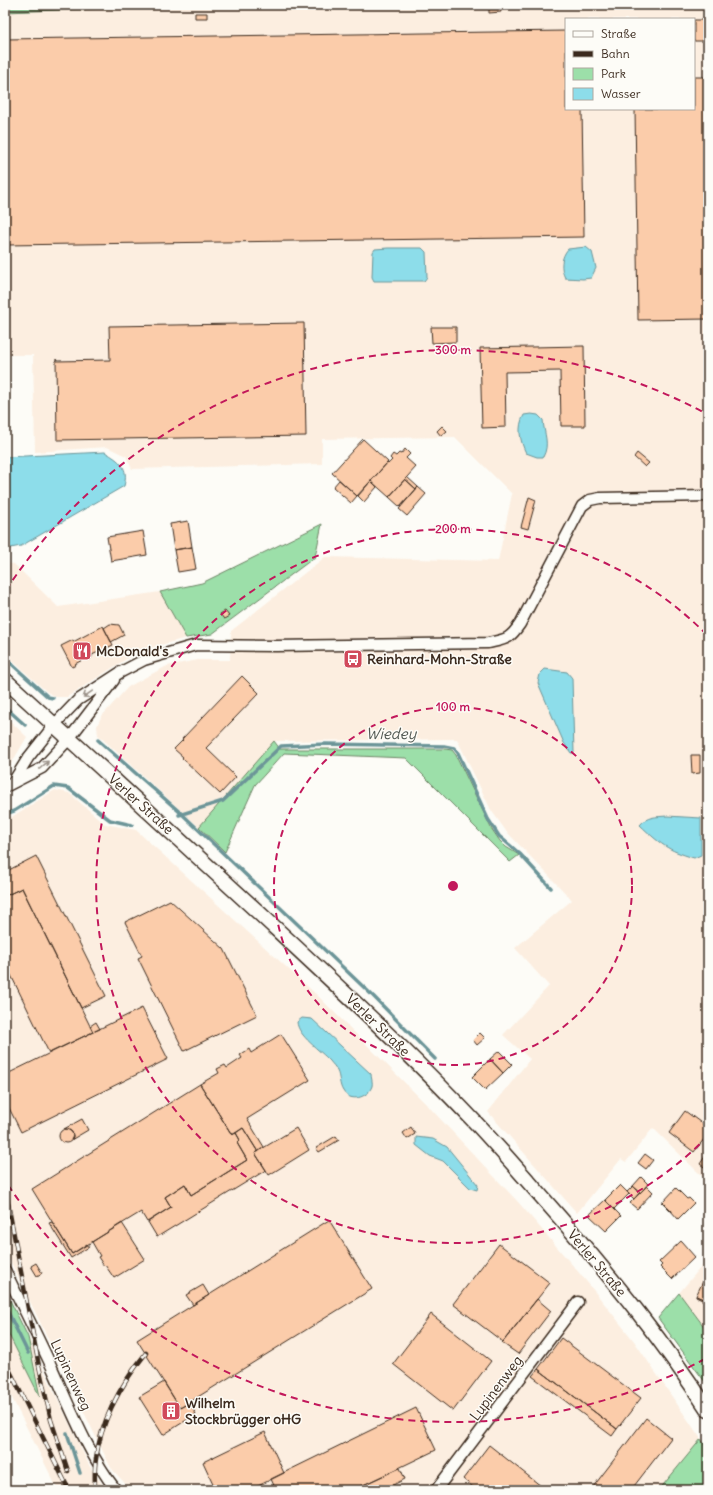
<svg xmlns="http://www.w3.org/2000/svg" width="713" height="1495" viewBox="0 0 713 1495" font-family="Delius,sans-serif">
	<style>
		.built { fill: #fceee0; fill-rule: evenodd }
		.green { fill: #9cdfa9; stroke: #6c8464 }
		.water { fill: #8dddea; stroke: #6c9598 }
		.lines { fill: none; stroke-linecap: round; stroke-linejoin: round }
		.stream { stroke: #6c9598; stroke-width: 3.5 }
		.building { fill: #fbccaa; stroke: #3b2a1e }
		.minor-casing { stroke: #3b2a1e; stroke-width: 13 }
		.secondary-casing { stroke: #3b2a1e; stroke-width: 17 }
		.minor { stroke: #fdfcf7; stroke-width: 10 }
		.secondary { stroke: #fdfcf7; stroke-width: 14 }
		.rail-casing { stroke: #3b2a1e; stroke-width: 4.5 }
		.rail { stroke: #fdfcf7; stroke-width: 3; stroke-dasharray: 9; stroke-linecap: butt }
		.oneway { stroke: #9c938a }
		.ring { fill: none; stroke: #c2185b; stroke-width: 2; stroke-dasharray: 7 5 }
		.labels { text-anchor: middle; stroke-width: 3; stroke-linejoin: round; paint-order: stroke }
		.poi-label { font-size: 14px; font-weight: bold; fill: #3b2a1e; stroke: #fdfcf7; text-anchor: start }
		.street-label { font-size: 14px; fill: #3b2a1e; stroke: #fdfcf7 }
		.water-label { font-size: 15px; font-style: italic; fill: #505751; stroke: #fdfcf7 }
		.centre { fill: #c2185b; stroke: #fdfcf7; stroke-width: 2 }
		.ring-label { font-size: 12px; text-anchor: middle; font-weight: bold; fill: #c2185b; stroke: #fdfcf7; stroke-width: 3; stroke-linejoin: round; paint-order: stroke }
	</style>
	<rect width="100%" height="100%" fill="#fdfcf7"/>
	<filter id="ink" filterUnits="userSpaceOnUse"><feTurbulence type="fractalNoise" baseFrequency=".025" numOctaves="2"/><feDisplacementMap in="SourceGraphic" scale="8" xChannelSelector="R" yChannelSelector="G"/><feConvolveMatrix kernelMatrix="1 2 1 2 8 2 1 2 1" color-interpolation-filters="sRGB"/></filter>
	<g filter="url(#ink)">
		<path class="built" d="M191,5h517v1177l-55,-54 -27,34 -5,-3 -44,54 -89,-101 42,-53 -27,-24 46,-49 -34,-38 57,-48 -66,-69 -15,-21 -34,-71 -183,2 -75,86 -101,-92 -1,-9 4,-9 27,-30 18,-10 21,-11 31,-6h32l1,-29 94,-74 173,4 14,-67 -57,-57 -133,2v25l-190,5 -6,-13 -19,-9 -72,5 -2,-97h-28v-343zM566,19h128v90h-128z
			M5,563l9,1 44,43 102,-15 26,46 -47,13 -72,46h-11l-9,-5 -42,-38z
			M5,716l22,21 -22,37z
			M55,790l14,3 36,31 31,6 182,166 113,113 88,94 68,79 47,59 67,98 -42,51h-528l-20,-22 -106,-218v-429z
			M708,1259v73l-29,-39z
			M5,1327l34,68 -11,-58 62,130 16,23h-48l-53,-106z"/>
		<path class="green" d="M5,5h186l-186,7z
			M322,524l-7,33 -103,77 -26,4 -26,-46 42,-9z
			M274,741l6,8h165l7,1 4,5 35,73 9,13 6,6 13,8 -9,7 -104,-104 -122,-5 -29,32 -30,67 -26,-25z
			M5,1290l23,47 12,60 -35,-70z
			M679,1293l29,39v54l-50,-68z
			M701,1439l7,11v38l-3,2h-46z"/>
		<path class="water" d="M586,247l6,5 4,16 -5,10 -8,1 -18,-1c-5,-10 -4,-21 3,-29z
			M388,248h34l4,4 1,25 -3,4h-50l-2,-4 1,-25 2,-3z
			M531,414l7,1 5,5c1,14 7,24 0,37h-6l-11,-4c-6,-12 -9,-26 -2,-38z
			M105,452c15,9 24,15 19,34l-103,60 -16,3v-92z
			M545,669l22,3 5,6 2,75h-3l-7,-10 -26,-60 2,-9z
			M667,816l34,2v37l-7,3c-27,-8 -34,-14 -54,-33 7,-9 16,-8 27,-9z
			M302,1018l10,1 59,55c0,3 2,9 1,12 -4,12 -22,17 -29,5 -4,-6 -3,-14 -6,-20 -1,-4 -5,-7 -7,-10 -10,-11 -32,-25 -33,-39z
			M416,1137l17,2 14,8 31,38 -1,5 -7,-2 -27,-27 -13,-5 -14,-11z"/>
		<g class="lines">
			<path class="stream" d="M5,658l43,39 5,1
				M5,707l20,18
				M98,740l84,74 191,182 62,63
				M5,814l9,-3 40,-25 14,2 42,32 22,5
				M179,815l44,-14 58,-55 45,-2 118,2 10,2 4,5 30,66 11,17 21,18 31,34
				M5,1306l23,47
				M67,1433l13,40"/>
		</g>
		<path class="building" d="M489,7h11l1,5 -12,1z
			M195,13h12v5h-12z
			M694,20h14v21h-14z
			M566,31v78h16l2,128 -578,8 1,50h-2v-256z
			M694,77h14v242l-70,1 -3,-211h59z
			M304,323l2,113 -249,4 -1,-81 1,2 53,-1 -1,-34z
			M431,327h25v15l-24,1z
			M584,346l1,80h-24l-1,-55 -55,1 1,55 -24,1 -2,-80z
			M442,426l5,5 -6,5 -4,-5z
			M363,439l25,23 -31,34 -25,-23z
			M405,449l5,5 -4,4 10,9 -27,30 -18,-16 16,-18 1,1 4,-4 -2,-2 3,-4 3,2 3,-3 2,1z
			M637,453l12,10 -4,4 -11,-10z
			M407,477l11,10 -2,2 -11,-10z
			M405,479l11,10 -16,18 -11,-10z
			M339,480l18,16 -6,7 -18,-16z
			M371,481l6,6 -13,15 -6,-6z
			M418,487l8,7 -19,22 -8,-7z
			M529,497l7,3 -8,29 -7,-2z
			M188,521l4,26 -18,3 -4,-26z
			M143,531l4,24 -36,6 -4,-24z
			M192,547l4,22 -18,3 -4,-22z
			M225,611l4,5 -5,3 -4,-5z
			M110,624l9,1 5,10 -13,7 -7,-14z
			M103,626l10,19 -21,10v2l-4,2 -2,-1 -11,6 1,1 -4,2 -11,-21 12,-6v2z
			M242,676l17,17 -53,55 30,29 -16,17 -38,-36 1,-1 -9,-8 9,-9 -1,-1z
			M691,755h9v18l-8,1z
			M36,856l70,140 -25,12 -59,-120 -17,8v-24z
			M22,888l71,144 -44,21 -44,-90v-67z
			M170,900l54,49 33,66 -73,36 -46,-93 4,-2 -17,-34z
			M142,1008l26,51 -147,73 -16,-32v-25z
			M96,1022l4,7 -7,3 -3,-6z
			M480,1033l5,5 -8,7 -4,-5z
			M281,1034l29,46 -63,39 17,28 -6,5 -15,-24 -11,7 -32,-51 19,-11 -2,-4 8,-4 2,3 15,-10 -2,-3 9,-6 2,4z
			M499,1051l13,13 -9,9 -13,-14z
			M490,1059l13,14 -18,17 -13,-13z
			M200,1084l32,51 4,-2 4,7 -3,3 10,17 -56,35 -6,-11 -20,13 6,10 -24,15 -6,-10 -69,42 -40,-65z
			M708,1094v8l-4,-3z
			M685,1111l23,17v6l-14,18 -25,-19z
			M82,1119l6,11 -17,10 2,-4 -1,-4 -5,-3h-3z
			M411,1127l4,7 -8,5 -4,-6z
			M243,1128l15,24 -3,1 11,17 -109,67 -9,-15 23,-15 -6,-10 20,-13 6,11 56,-35 -10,-17 3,-3 -4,-7z
			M296,1128l13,22 -40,25 -14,-22z
			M59 1136a7 7 0 1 1 14 0a7 7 0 1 1-14 0Z
			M336,1136l3,4 -20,12 -3,-4z
			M708,1152v18l-8,-6z
			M645,1154l8,6 -7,9 -8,-6z
			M641,1177l7,7 -8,9 -7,-7z
			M620,1185l9,9 -15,15 -9,-9z
			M633,1186l7,6 -6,7 -7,-7z
			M647,1186l6,6 -16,17 -7,-6z
			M676,1188l11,11 2,-1 5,5 -16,16 -15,-17z
			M605,1200l16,16 -15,15 -17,-16z
			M662,1202h1l9,9v1z
			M329,1220l43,69 -192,119 -43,-68z
			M52,1222l20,32 15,-10 2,3 -18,11 -22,-35z
			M122,1223l23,36 -31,19 -9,-13 -1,1 -6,-9 2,-1 -8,-14z
			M681,1241l14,16 -23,22 -12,-12 2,-2 -3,-3z
			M499,1244l51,39 -47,59 -50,-38z
			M36,1263l6,10 -5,3 -6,-10z
			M705,1277l3,2v22l-12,-5z
			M203,1285l6,10 -16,10 -7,-10z
			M696,1296l12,5v2l-12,-6z
			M537,1299l14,12 -33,43 -16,-11z
			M431,1314l60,47 -38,50 -60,-47z
			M561,1338l80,60 -24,31 -79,-60z
			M538,1369l79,60 -5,7 -80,-60z
			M164,1382l16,26 9,-5 7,11 -33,21 -24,-38z
			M416,1408l20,42 -83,40h-77l-5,-11z
			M646,1418l25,20 -40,52h-34l-4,-3z
			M265,1432l19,41 -34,17h-34l-13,-28z
			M489,1445l57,45h-75l2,-3 -10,-8z
			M400,1468l5,11 -22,11h-17l-3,-5z"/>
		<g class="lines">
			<g class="minor-casing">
				<path id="minor" d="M13,782l15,-24 26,-33 24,-25 43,-28 23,-12 52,-15 80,1 212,-3c18,-4 21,-3 32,-19l62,-118 8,-6 10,-2 108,-2
					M5,787l37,-19 27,-29 45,-59
					M5,1270c16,34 33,67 49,102 18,40 35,83 62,118
					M436,1490l142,-188"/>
			</g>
			<g class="secondary-casing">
				<path id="secondary" d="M5,680c84,77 169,154 252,231 74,69 148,137 217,210 30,32 59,66 88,99 52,61 103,123 146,190"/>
			</g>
			<use href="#minor" class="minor"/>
			<use href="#secondary" class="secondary"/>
			<g class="rail-casing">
				<path id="rail" d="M5,1188l34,178 12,54 17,51
					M5,1361l64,129
					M95,1490c0,-10 -1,-21 1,-31 5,-39 26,-76 50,-106"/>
			</g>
			<use href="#rail" class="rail"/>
		</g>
		<defs><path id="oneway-shaft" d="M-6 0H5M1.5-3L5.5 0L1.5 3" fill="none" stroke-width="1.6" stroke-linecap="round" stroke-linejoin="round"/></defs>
		<g class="oneway">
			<use href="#oneway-shaft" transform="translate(88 694) rotate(146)"/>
			<use href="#oneway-shaft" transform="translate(44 765) rotate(-42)"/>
		</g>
	</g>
	<g class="ring">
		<circle cx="453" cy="886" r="179"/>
		<path d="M708 1136A357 357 0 1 1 708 636"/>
		<path d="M705 1359A536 536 0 0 1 6 1182M6 590A536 536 0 0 1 705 413"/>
	</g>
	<defs>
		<g id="restaurant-square" transform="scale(1)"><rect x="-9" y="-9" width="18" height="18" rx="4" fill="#d1495b" stroke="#fdfcf7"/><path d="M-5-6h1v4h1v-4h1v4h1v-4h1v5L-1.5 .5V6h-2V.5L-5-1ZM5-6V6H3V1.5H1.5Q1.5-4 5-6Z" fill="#fff"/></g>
		<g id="bus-square" transform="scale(1)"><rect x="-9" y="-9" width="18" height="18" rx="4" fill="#d1495b" stroke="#fdfcf7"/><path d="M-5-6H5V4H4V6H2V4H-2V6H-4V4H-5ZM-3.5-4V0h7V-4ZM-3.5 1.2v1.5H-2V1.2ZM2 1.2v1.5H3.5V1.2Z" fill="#fff"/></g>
		<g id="building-square" transform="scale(1)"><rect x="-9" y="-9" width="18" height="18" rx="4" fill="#d1495b" stroke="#fdfcf7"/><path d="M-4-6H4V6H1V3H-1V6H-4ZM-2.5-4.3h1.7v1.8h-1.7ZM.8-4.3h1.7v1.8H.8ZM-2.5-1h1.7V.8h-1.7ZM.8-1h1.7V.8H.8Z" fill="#fff"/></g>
	</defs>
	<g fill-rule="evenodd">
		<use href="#restaurant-square" x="82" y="651"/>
		<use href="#bus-square" x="353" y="659"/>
		<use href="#building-square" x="171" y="1411"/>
	</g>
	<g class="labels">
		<g class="poi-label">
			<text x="96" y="656">McDonald's</text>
			<text x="367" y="664">Reinhard-Mohn-Straße</text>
			<text x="185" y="1408">Wilhelm<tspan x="185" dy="16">Stockbrügger oHG</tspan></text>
		</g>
		<g class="street-label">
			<text transform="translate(141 804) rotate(42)" y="5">Verler Straße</text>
			<text transform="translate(378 1025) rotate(44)" y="5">Verler Straße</text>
			<text transform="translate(597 1263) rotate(50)" y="5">Verler Straße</text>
			<text transform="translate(71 1375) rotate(65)" y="5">Lupinenweg</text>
			<text transform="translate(496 1388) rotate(-53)" y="5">Lupinenweg</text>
		</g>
		<g class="water-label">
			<text x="391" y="739">Wiedey</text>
		</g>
	</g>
	<circle cx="453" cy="886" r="6" class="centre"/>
	<g class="ring-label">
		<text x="453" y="354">300 m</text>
		<text x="453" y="533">200 m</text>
		<text x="453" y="711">100 m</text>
	</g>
	<rect width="713" height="1495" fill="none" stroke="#fdfcf7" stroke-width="20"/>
	<rect x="10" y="10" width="693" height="1475" fill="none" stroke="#3b2a1e" stroke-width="1.5" filter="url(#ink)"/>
	<rect x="565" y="18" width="130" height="92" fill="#fdfcf7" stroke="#afa8a0"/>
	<rect x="573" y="31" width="20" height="6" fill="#fdfcf7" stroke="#afa8a0"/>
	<text x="601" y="38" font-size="12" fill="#3b2a1e">Straße</text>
	<rect x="573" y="51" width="20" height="6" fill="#3b2a1e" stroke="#afa8a0"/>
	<text x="601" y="58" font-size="12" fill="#3b2a1e">Bahn</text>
	<rect x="573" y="68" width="20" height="12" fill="#9cdfa9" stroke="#afa8a0"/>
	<text x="601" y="78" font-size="12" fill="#3b2a1e">Park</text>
	<rect x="573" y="88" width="20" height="12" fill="#8dddea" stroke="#afa8a0"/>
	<text x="601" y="98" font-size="12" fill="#3b2a1e">Wasser</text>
</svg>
